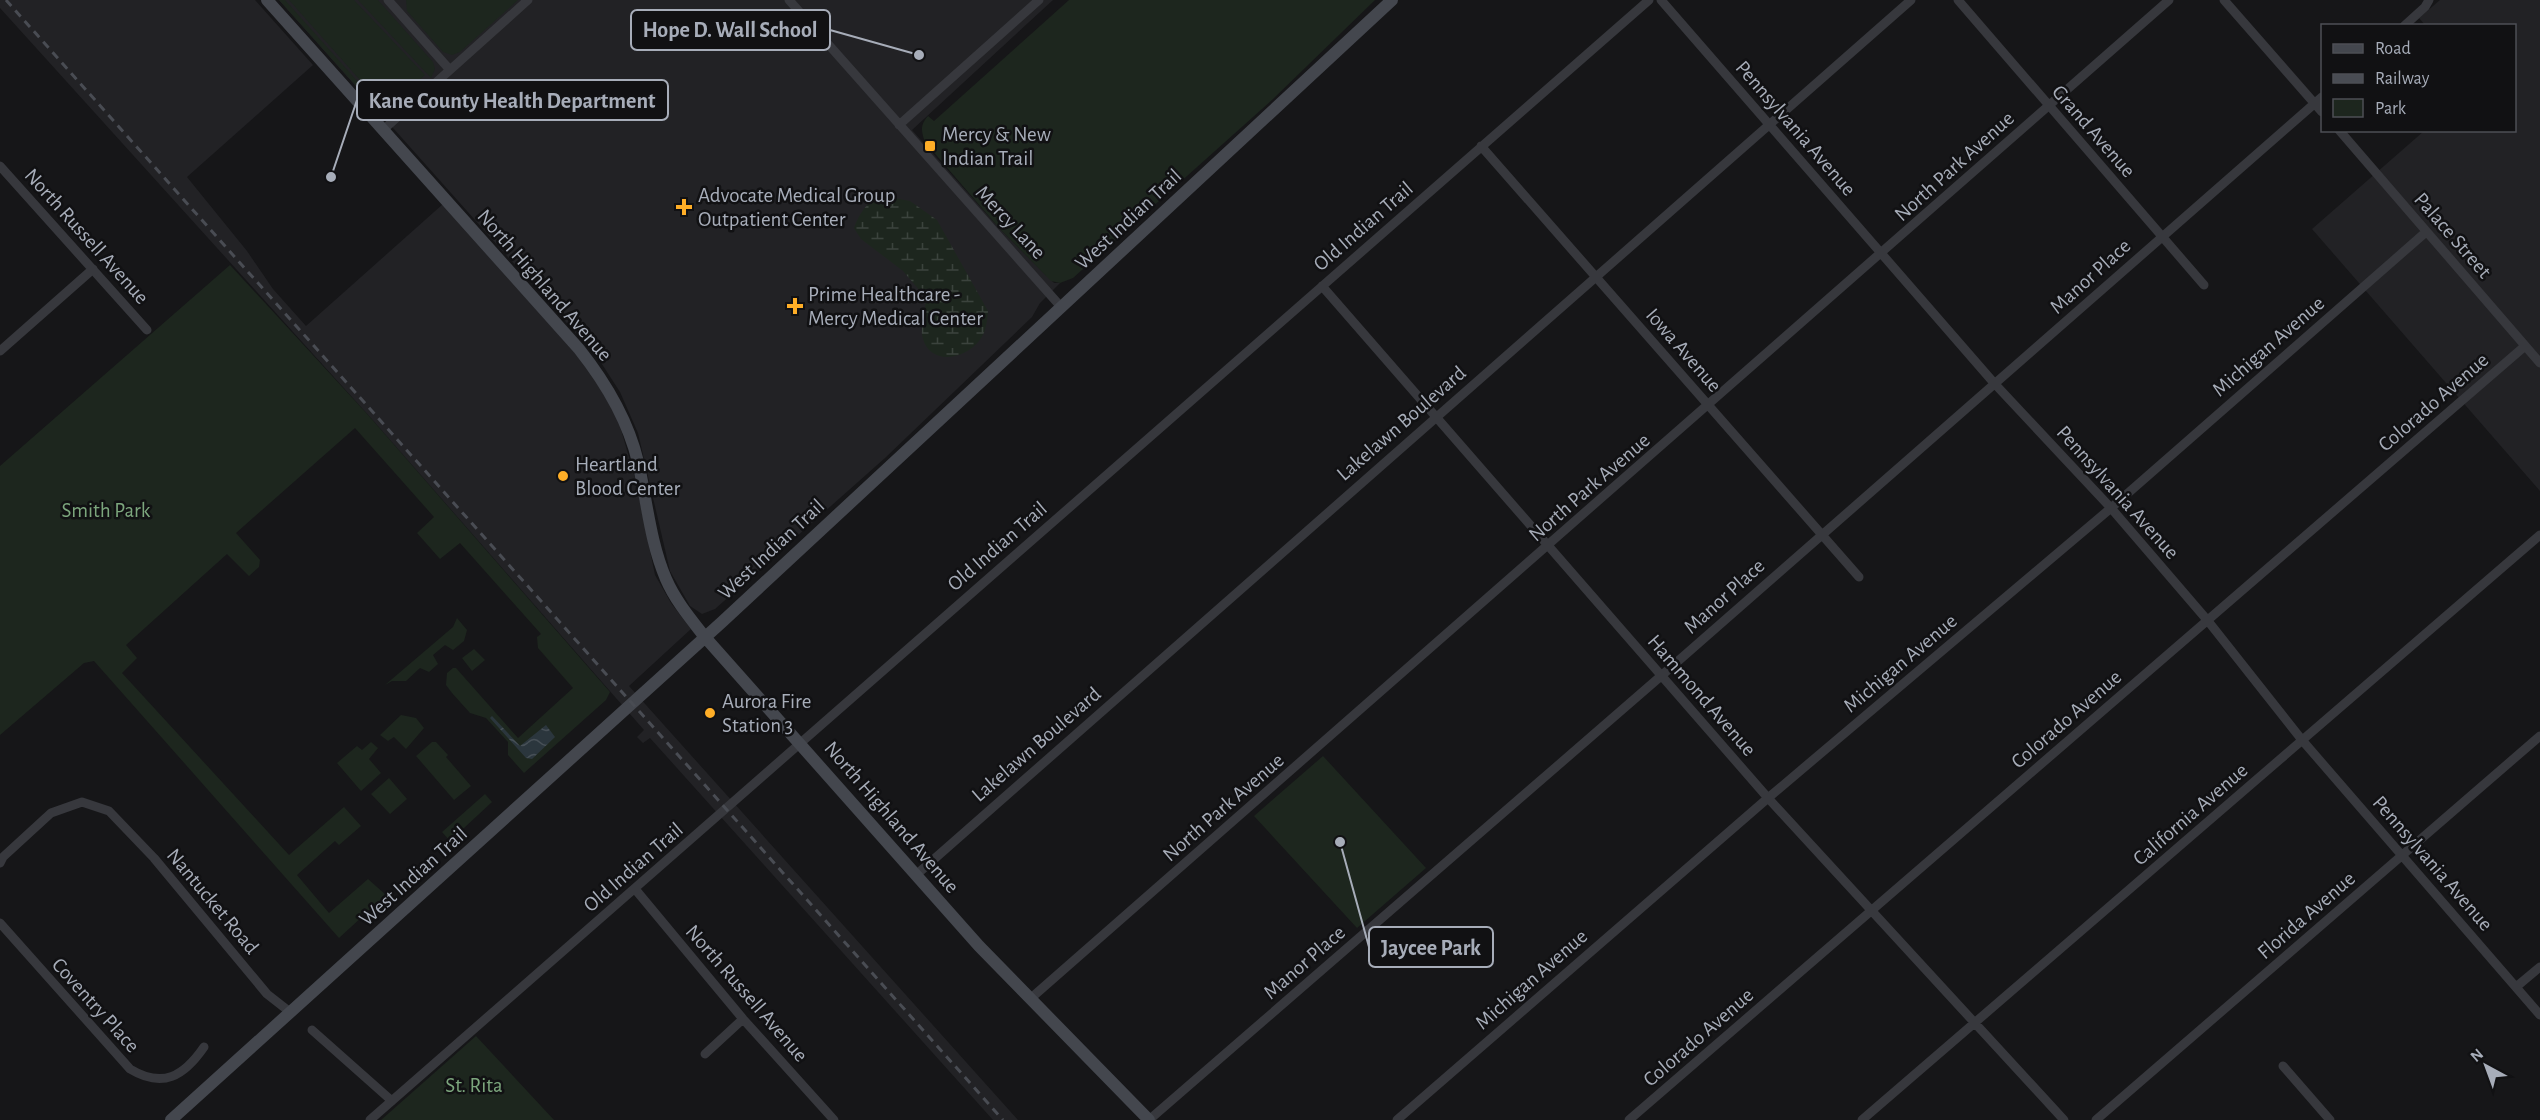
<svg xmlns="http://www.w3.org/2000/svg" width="2540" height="1120" viewBox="0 0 2540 1120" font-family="'Alegreya Sans',sans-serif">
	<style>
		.built { fill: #222225 }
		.green { fill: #1d261e }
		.wetland { fill: url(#wetland-marsh) }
		.water { fill: url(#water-waves) }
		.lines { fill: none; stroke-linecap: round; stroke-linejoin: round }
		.street { stroke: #37383d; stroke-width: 9 }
		.secondary { stroke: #44474e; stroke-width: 12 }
		.rail { stroke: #494c53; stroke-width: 3; stroke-dasharray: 8 6; stroke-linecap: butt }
		.poi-dot { fill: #ffae27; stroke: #111113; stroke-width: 2 }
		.labels { text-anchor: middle; stroke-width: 5; stroke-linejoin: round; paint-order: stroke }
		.street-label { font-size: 21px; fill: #a7adb9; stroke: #111113 }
		.poi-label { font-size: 21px; fill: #a7adb9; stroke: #111113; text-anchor: start }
		.park-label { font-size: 21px; fill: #7ca67d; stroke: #111113 }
		.leader { fill: none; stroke: #a7adb9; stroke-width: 2 }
		.callout-dot { fill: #a7adb9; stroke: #111113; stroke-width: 2 }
		.callout { fill: #111113; stroke: #a7adb9; stroke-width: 2 }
		.callout-label { font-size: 22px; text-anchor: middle; font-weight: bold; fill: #a7adb9 }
	</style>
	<defs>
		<pattern id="wetland-marsh" width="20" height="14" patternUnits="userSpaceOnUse" patternTransform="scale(1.5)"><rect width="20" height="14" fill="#1d261e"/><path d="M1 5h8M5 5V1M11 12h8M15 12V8" fill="none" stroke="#3b433d"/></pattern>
		<pattern id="water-waves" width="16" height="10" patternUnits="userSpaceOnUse" patternTransform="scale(1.5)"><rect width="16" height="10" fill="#2b363d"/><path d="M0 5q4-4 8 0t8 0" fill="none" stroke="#475057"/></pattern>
	</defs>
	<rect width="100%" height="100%" fill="#161618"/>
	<path class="built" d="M0,0h255l58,65 -126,112 60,74 26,38 33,37 137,-122 138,156 20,26 19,40 15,52 20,97 16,28 20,26 -62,57 389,434h-25l-343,-382 -7,5 -6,-6 7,-7 -275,-314 -369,-408z
		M279,0h774l-141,130 87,98 55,55h6l-20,20 -8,14 -147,141 -170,151 -13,5 -12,-8 -20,-35 -32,-138 -18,-41 -22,-34z
		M2440,0h100v491l-228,-262 112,-98 90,-1v-104l-89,-1 -6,-7z"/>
	<path class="green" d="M279,0h6l99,111 -10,-5z
		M289,0h65l71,75 -32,29 -10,2z
		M358,0h20l55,62 2,7 -4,9z
		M406,0h112l-58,52 -8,3 -9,-3 -36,-41z
		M1069,0h306l-102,99 -200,179 -13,5 -9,-2 -52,-53 -74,-86c-4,-11 -5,-17 3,-26l6,5z
		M230,265l139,151 241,276 -4,8 -82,73 -16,-18v-13l-22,-24 -16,-5 -18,-20 -6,-8 1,-12 6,-5h3l62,70 55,-50 -35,-40 -1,-11 4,-3 -81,-91 -20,16 -23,-26 17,-16 -79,-89 -119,105 24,27 -1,7 -10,9 -22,-22 -101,91 11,13 -15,15 167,182 55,-48 17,19 -22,19 -4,-4 -38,34 32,38 39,-34 18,16 -47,43 -245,-277 -10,2 -84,72v-269z
		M457,618l10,12 -3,11 -11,9 -8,-5 -12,10 5,9 -9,8 -9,-4 -14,13h-14l-7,4 68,-58z
		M474,649l11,11 -13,11 -10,-13z
		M401,715l15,3 8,10 -18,21 -12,-12 -6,4 -8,-6z
		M371,742l7,6 -9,11 12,14 -20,18 -24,-28 20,-17 5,4z
		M432,742h4l12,13 -2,2 25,29 -17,14 -38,-44z
		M1323,756l103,112 -69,60 -103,-112z
		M389,778l18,21 -17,15 -19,-20z
		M485,794l7,8 -42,39 -8,-9z
		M476,1036l78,84h-173z"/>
	<path class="wetland" d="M879,195l31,6 27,19 51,91c-1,11 -2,22 -9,30 -14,18 -48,25 -56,-2 -4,-12 3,-28 3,-41l-23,-27 -42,-32 -7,-11c6,-16 12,-24 25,-33z"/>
	<path class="water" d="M492,716l28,30 26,-21 9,12 -23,22 -6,-1 -36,-40z"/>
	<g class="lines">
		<path class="street" d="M388,0l62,70
			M789,0l273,308
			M1661,0l333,383 117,125 97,113 94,119 238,275
			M1958,0l246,285
			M2224,0l98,112
			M2404,26l21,-19 4,-7
			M899,125l140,-125
			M383,130l145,-130
			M2339,130l201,233
			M1481,146l378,431
			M0,166l147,164
			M1322,286l446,512 296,322
			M0,351l93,-82
			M0,863l3,-6 48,-44 31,-11 27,9 45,47 113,136 23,18
			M916,875l995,-875
			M635,889l108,130 91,101
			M0,923l130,146c33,20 54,7 74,-22
			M2516,987l24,-20
			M1030,999l1139,-999
			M312,1030l80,71
			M705,1054l38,-35
			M2283,1066l47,54
			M370,1120l1279,-1120
			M1149,1120l512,-444 661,-579
			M1397,1120l371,-322 343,-290 315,-276
			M1629,1120l896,-774
			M1862,1120l678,-585
			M2096,1120l444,-384"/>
		<path class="secondary" d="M267,0l312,349c27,34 49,71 59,113 9,39 12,80 28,117 9,21 24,39 38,57l275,310 170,174
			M171,1120l551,-498 670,-622"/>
		<path class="rail" d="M6,0l997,1120"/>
	</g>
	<g class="poi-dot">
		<rect x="924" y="140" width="12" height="12" rx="3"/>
		<path d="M681 198h6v6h6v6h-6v6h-6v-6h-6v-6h6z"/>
		<path d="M792 297h6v6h6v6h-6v6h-6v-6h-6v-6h6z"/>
		<circle cx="563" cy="476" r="6"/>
		<circle cx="710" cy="713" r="6"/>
	</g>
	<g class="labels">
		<g class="street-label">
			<text transform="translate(1796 128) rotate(49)" y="7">Pennsylvania Avenue</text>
			<text transform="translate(2094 131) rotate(49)" y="7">Grand Avenue</text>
			<text transform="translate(1954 166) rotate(-42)" y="7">North Park Avenue</text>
			<text transform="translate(1128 219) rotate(-43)" y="7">West Indian Trail</text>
			<text transform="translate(1011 222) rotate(47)" y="7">Mercy Lane</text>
			<text transform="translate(1363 226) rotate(-41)" y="7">Old Indian Trail</text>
			<text transform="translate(2453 235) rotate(49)" y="7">Palace Street</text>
			<text transform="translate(87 236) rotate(48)" y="7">North Russell Avenue</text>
			<text transform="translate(2090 276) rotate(-42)" y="7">Manor Place</text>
			<text transform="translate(545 285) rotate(49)" y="7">North Highland Avenue</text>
			<text transform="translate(2268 346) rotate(-41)" y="7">Michigan Avenue</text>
			<text transform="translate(1684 350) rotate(49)" y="7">Iowa Avenue</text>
			<text transform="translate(2433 402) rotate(-41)" y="7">Colorado Avenue</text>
			<text transform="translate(1401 423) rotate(-41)" y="7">Lakelawn Boulevard</text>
			<text transform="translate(1589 487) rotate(-41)" y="7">North Park Avenue</text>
			<text transform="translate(2118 492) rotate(48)" y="7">Pennsylvania Avenue</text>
			<text transform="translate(997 546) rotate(-41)" y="7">Old Indian Trail</text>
			<text transform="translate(771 549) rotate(-43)" y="7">West Indian Trail</text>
			<text transform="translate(1724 596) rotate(-42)" y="7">Manor Place</text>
			<text transform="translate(1900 663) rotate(-40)" y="7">Michigan Avenue</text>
			<text transform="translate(1702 695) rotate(49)" y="7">Hammond Avenue</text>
			<text transform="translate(2066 719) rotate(-41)" y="7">Colorado Avenue</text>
			<text transform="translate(1036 744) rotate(-41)" y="7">Lakelawn Boulevard</text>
			<text transform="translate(1223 807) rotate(-41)" y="7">North Park Avenue</text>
			<text transform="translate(2190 814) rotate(-41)" y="7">California Avenue</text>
			<text transform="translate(892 817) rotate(49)" y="7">North Highland Avenue</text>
			<text transform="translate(2433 863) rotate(49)" y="7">Pennsylvania Avenue</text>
			<text transform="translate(633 867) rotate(-41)" y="7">Old Indian Trail</text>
			<text transform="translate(413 876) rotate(-42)" y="7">West Indian Trail</text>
			<text transform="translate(213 901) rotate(50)" y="7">Nantucket Road</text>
			<text transform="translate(2306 915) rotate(-41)" y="7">Florida Avenue</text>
			<text transform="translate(1304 962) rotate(-41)" y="7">Manor Place</text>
			<text transform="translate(1531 979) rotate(-41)" y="7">Michigan Avenue</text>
			<text transform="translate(747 993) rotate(49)" y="7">North Russell Avenue</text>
			<text transform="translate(96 1005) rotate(48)" y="7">Coventry Place</text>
			<text transform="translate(1698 1037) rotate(-41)" y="7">Colorado Avenue</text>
		</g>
		<g class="poi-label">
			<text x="942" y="141">Mercy &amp; New<tspan x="942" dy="24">Indian Trail</tspan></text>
			<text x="698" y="202">Advocate Medical Group<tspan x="698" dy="24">Outpatient Center</tspan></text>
			<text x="808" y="301">Prime Healthcare -<tspan x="808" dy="24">Mercy Medical Center</tspan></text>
			<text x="575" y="471">Heartland<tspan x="575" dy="24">Blood Center</tspan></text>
			<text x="722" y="708">Aurora Fire<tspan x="722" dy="24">Station 3</tspan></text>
		</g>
		<g class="park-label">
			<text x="106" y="517">Smith Park</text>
			<text x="474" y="1092">St. Rita</text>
		</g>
	</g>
	<path class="leader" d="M919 55L830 30M331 177L357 100M1340 842L1369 947"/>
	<g class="callout-dot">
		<circle cx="919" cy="55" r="6"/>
		<circle cx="331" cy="177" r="6"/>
		<circle cx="1340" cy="842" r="6"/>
	</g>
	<g class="callout">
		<rect x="631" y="10" width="199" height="40" rx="6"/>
		<rect x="357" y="80" width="311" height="40" rx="6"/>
		<rect x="1369" y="927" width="124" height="40" rx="6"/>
	</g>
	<g class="callout-label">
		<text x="730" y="37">Hope D. Wall School</text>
		<text x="512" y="108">Kane County Health Department</text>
		<text x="1431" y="955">Jaycee Park</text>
	</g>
	<rect x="2321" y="24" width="195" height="108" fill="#111113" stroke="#4d4f55" stroke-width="1.5"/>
	<rect x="2333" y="44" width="30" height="9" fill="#44474e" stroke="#4d4f55" stroke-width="1.5"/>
	<text x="2375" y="54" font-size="18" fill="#a7adb9">Road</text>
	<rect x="2333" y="74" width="30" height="9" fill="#494c53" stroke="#4d4f55" stroke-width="1.5"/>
	<text x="2375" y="84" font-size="18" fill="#a7adb9">Railway</text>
	<rect x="2333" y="99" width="30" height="18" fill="#1d261e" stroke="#4d4f55" stroke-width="1.5"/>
	<text x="2375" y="114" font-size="18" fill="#a7adb9">Park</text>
	<g transform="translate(2486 1066) rotate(319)" stroke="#111113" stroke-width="4.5" paint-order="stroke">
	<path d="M0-4.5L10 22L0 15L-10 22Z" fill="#a7adb9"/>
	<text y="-9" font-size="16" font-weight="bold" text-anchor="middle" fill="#a7adb9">N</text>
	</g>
</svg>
